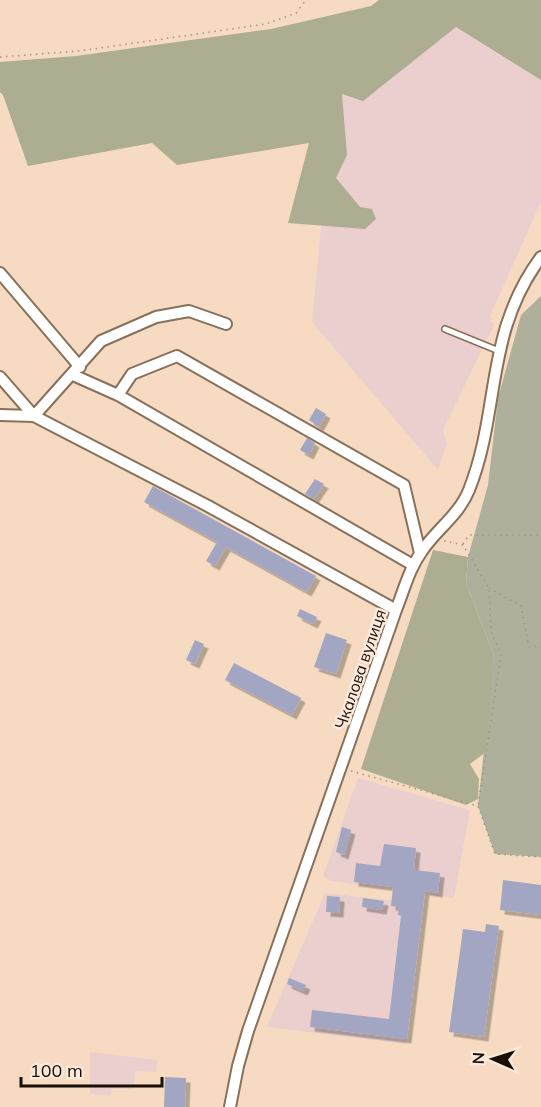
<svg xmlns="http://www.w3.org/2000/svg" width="541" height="1107" viewBox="0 0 541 1107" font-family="Mulish,sans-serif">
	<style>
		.industrial { fill: #eacfce }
		.green { fill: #aeb09b }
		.forest { fill: #adae91 }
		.building { fill: #a3a6c2; filter: url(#shadow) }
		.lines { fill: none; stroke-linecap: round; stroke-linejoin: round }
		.service-casing { stroke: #88705a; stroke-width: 8 }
		.minor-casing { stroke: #88705a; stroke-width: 14 }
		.path { stroke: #a6927e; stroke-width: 1.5; stroke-dasharray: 1.5 4.5; stroke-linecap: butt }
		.service { stroke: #fff; stroke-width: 5 }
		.minor { stroke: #fff; stroke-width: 10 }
		.labels { text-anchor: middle; stroke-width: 5; stroke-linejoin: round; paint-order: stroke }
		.street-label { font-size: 16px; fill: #180f06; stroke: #fbeadb }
	</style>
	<defs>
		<filter id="shadow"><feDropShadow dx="4.5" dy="4.5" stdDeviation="0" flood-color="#0004"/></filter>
	</defs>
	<rect width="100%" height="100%" fill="#f6dbc2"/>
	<path class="industrial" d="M440,0l101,74v128l-51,114 4,9 -51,105 4,14 -9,26 -126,-148 24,-248z
		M358,778l112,32 -16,88 -123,-17 -8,-5z
		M325,893l98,11 -17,140 -139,-17z
		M90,1052l67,8 -1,12 -21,-1 -1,18h-22l-1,7 -21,-2z"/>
	<path class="green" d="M541,296v561l-46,-3 -17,-48 16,-150 -28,-73 2,-26 20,-72 10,-87 23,-83z"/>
	<path class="forest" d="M379,0h162v80l-85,-53 -93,74 -21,-7 5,61 -11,23 24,29 12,2 4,10 -11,10 -77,-6 21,-80 -132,22 -25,-22 -124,23 -25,-71 -3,-3v-30l76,-6 195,-27 100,-23z
		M433,550l35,7 -2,26 28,73 -8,96 -16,12 9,15 -1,20 -12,6 -105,-36z"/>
	<path class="building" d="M316,408l10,6 -7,13 -10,-7z
		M307,438l8,5 -6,12 -9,-5z
		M315,479l9,5 -10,15 -9,-5z
		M153,486l163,90 -9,16 -81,-45 -11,19 -9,-5 11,-19 -73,-40z
		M300,609l17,8 -4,7 -16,-8z
		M326,633l21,7 -11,34 -22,-7z
		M195,640l9,4 -9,20 -9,-4z
		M234,663l67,35 -9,17 -67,-35z
		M342,827l9,3 -7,25 -8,-3z
		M384,844l32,4 -2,22 26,3 -2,20 -13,-2 -18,148 -97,-12 2,-17 77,9 12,-103 -3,-1 1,-8 -8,-1 2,-19 -39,-5 2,-19 24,3z
		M503,880l38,5v30l-41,-5z
		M327,896l13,1 -1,16 -13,-1z
		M363,898l21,3 -2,9 -20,-3z
		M486,924l13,2 -15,111 -35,-5 14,-103 22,3z
		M289,978l17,7 -3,6 -16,-7z
		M165,1077l21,1 -1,29h-21z"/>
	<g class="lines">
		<g class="service-casing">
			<path id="service" d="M445,329l54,22"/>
		</g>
		<g class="minor-casing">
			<path id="minor" d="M0,273l80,94
				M73,375l45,20 295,170
				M0,377l34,39 67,-75 55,-24 33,-6 37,13
				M118,395l14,-21 45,-18 227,129 16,68
				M0,415l34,1 174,90 188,104
				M230,1107l8,-41 10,-35 148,-421c8,-20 13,-41 26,-59 14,-21 37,-36 47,-61 32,-81 15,-156 72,-233"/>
		</g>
		<path class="path" d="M0,57l79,-6 187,-27 30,-11 10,-13
			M444,541l19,4 26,43 2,43 10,24 -23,151
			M463,544l6,-9h72
			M489,588l32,18 8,41 12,-1
			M351,771l127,35 17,48 46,3"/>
		<use href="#service" class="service"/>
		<use href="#minor" class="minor"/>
	</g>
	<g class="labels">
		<g class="street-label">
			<text transform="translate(360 669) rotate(-71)" y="6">Чкалова вулиця</text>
		</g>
	</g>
	<g transform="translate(493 1059) rotate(273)" stroke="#fbeadb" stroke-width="4.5" paint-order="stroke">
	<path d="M0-4.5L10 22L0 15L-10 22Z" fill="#180f06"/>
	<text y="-9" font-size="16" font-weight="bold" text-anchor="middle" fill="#180f06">N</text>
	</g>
	<path d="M21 1077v9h141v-9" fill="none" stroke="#180f06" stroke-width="3"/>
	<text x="30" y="1077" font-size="18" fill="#180f06" stroke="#fbeadb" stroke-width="4.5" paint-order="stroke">100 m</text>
</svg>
